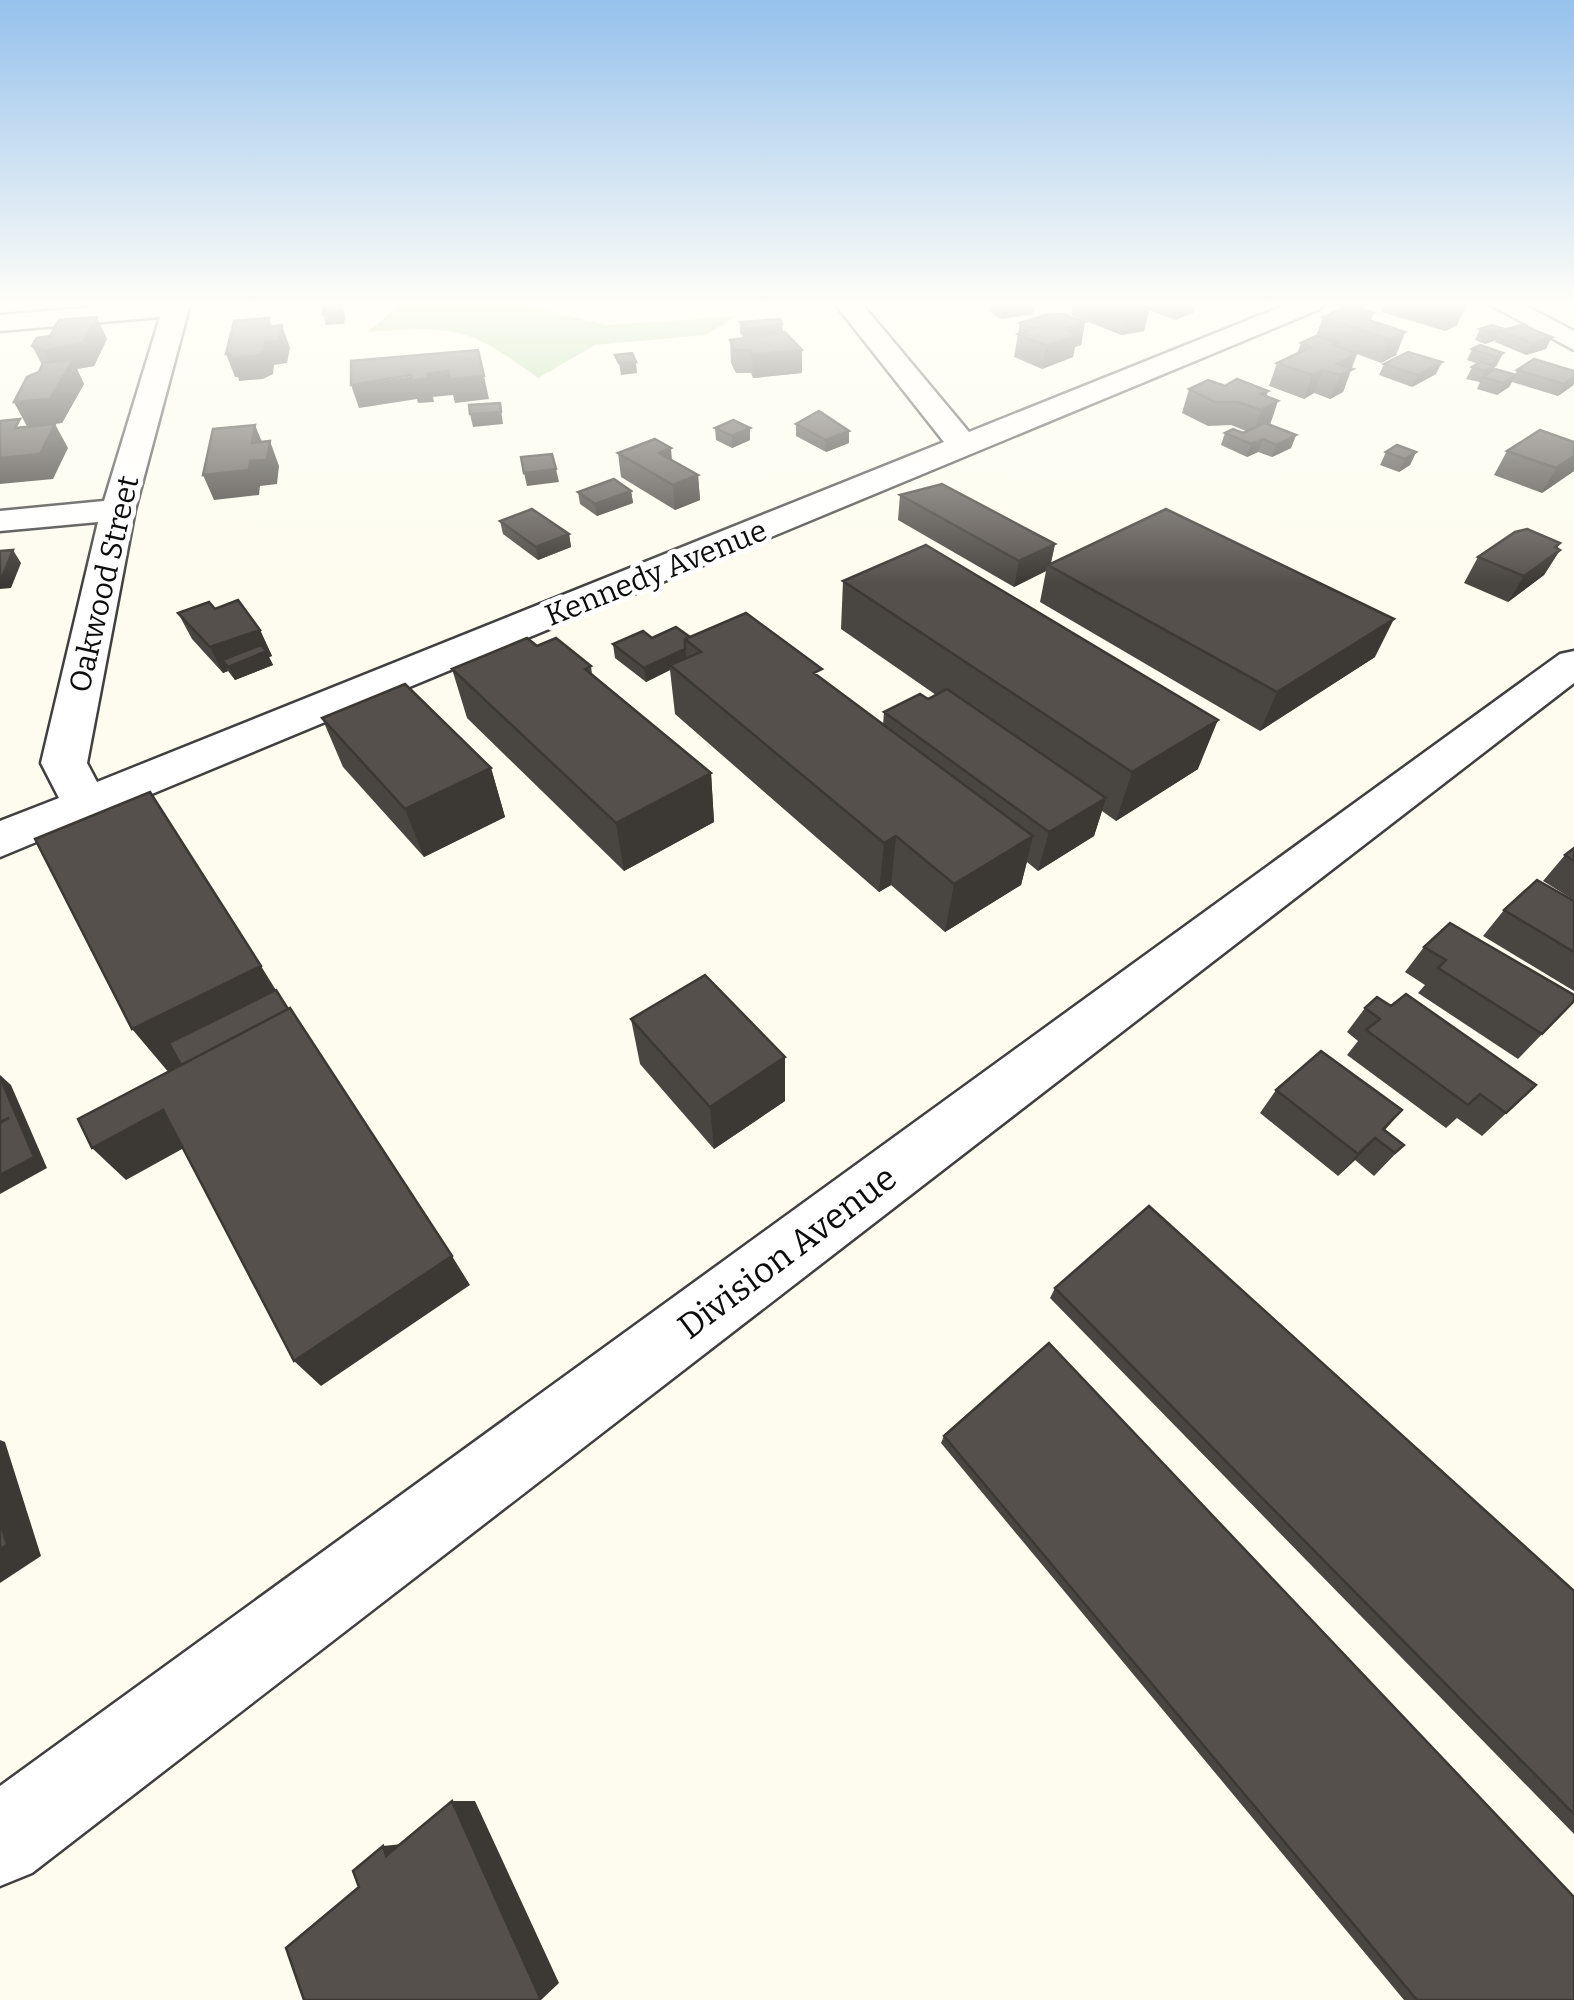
<svg xmlns="http://www.w3.org/2000/svg" width="1574" height="2000" viewBox="0 0 1574 2000" font-family="Bitter,serif">
	<style>
		.forest { fill: #afd59c }
		.lines { fill: none; stroke-linecap: round; stroke-linejoin: round }
		.minor-casing { stroke: #404040; stroke-width: 5 }
		.minor { fill: #fff; fill-rule: evenodd }
		.wall { fill: #494540 }
		.shaded-wall { fill: #3c3834 }
		.building { fill: #55504b; stroke: #3c3834; stroke-width: 2.5 }
		.labels { text-anchor: middle; stroke-width: 10; stroke-linejoin: round; paint-order: stroke }
		.far-street-label { font-size: 30px; fill: #0d0d0d; stroke: #fff }
		.street-label { font-size: 35px; fill: #0d0d0d; stroke: #fff }
	</style>
	<rect width="100%" height="100%" fill="#fefcef"/>
	<path class="forest" d="M401,304h120l85,21 132,-9 -33,19 -110,10 -57,33c-71,-52 -83,-52 -171,-46z"/>
	<g class="lines">
		<g class="minor-casing">
			<path id="minor" d="M131,304h59l-55,206 -48,253 10,19 847,-340 -109,-138h27l107,128 319,-128h36l-4,5 -1320,548v-36l59,-23 -18,-35 57,-241 -98,9v-20l104,-10 56,-184 -160,14v-16z
				M1489,304h33l52,27v19z
				M1574,651v32l-1542,1190 -32,13v-100l1560,-1132z"/>
		</g>
		<use href="#minor" class="minor"/>
	</g>
	<path class="wall" d="M323,304h24l-5,1 3,11 -1,8 -18,1 -3,-11z
		M990,304h38l5,10 -32,5 -12,-8z
		M1073,304h123l-3,9 -18,7 -26,-10 -5,21 -23,4 -50,-20z
		M1384,304h83l-10,21 -12,6 -64,-19z
		M1374,313l-3,8 34,11 -9,23 -15,8 -24,-9 -14,38 -13,7 -16,-6 -10,6 -35,-13 8,-23 20,-9 4,-11 15,-7 7,-19z
		M740,322l42,2 1,9 19,17v23l-49,5 -2,-5h-15l-5,-10 -1,-23 14,-2 -4,-5z
		M1085,322l-4,23 -6,2 -2,10 -31,12 -28,-12 6,-34z
		M1501,328l-5,12 -11,4 -10,-4 5,-11z
		M1500,331l46,18 -20,6 -31,-13z
		M107,339l-13,27 -17,3 7,15 -22,39 -35,3 -13,-24 25,-30 3,-7 -10,-19z
		M1472,349l31,4 -6,12 -4,2 -2,5 24,3 2,-5 57,15 -16,11 -46,-14 -3,5 -12,8 -20,-6 3,-7 -14,-3 6,-12 6,-3 -11,-4z
		M1384,364l52,10 -24,13 -33,-12z
		M1225,386l41,10 4,29 26,10 -5,13 -19,9 -14,-5 -11,5 -26,-12 4,-12h18l3,-2 -15,-6 -23,1 -26,-13 7,-24z
		M796,424l53,7v12l-23,9 -30,-16z
		M715,428l35,12 -18,8 -16,-8z
		M1574,442v29l-32,22 -48,-18 13,-24z
		M1386,452h30l-6,13 -11,7 -19,-7z
		M618,453l54,7 26,15 2,25 -25,10 -54,-33z
		M631,491l2,12 -36,13 -17,-12 -2,-12z
		M900,495l155,49 -4,19 324,94 -115,74 -220,-129 6,-31 -32,16 -116,-67z
		M500,521l69,13 2,13 -33,13 -35,-26z
		M1560,543l-3,5 3,2 -16,25 -36,27 -44,-19 14,-26z
		M843,581l355,188 -82,52 -14,-10 -8,25 -56,35 -11,-9 -6,23 -76,47 -54,-47 -12,7 -204,-178 -5,-44 -24,12 -31,-24 -2,-14 39,-6 38,-1 132,42 61,46 1,-13 44,-13 8,-4 -95,-66z
		M215,609l45,21 12,26 -3,1 4,8 -38,15 -7,-9 -5,2 -31,-34 -14,-26z
		M537,646l54,20 1,8 119,99 3,49 -90,49 -157,-153 -15,-49z
		M322,718l169,50 14,49 -81,40 -81,-90z
		M1574,848v52l-31,-19 22,-26z
		M1574,901v90l-91,-55 21,-26z
		M1424,947l150,54 -56,58 -100,-66 7,-8 -20,-13z
		M1391,1006l145,79 -54,51 -25,-18 -11,10 -99,-73 11,-14 -11,-9 18,-24z
		M631,1019l154,82 -71,48 -74,-85z
		M1276,1090l126,20 -17,20 19,15 -30,31 -19,-16 -17,16 -78,-63z
		M1055,1288l519,303v243l-524,-536z
		M944,1436l630,564h-170l-463,-557z"/>
	<path class="shaded-wall" d="M323,304h24l-5,1 3,11 -1,8 -4,-12 -16,-4z
		M1028,304h6l-1,10 -32,5 2,-11z
		M1180,304h16l-3,9 -18,7z
		M1457,304h10l-10,21 -12,6z
		M1149,309l-5,22 -23,4 5,-22z
		M97,317l10,22 -13,27 -17,3 7,15 -22,39 -35,3 -13,-24 42,-28 -12,-23z
		M269,318l8,23 5,-16 8,23 -3,15 -13,2 -1,9 -10,5 -24,2 -1,-4h-3l-9,-23 42,-27z
		M1085,322l-4,23 -6,2 -2,10 -31,12 4,-23 19,-17z
		M782,324l1,12 -38,5v-12z
		M1501,328l-5,12 -11,4 5,-12z
		M1405,332l-9,23 -15,8 9,-23z
		M1552,337l-6,12 -20,6 6,-12z
		M802,350v23l-49,5 -1,-23z
		M1357,353l-14,39 -13,7 10,-24 -3,-11z
		M1503,353l-15,25 -5,-1 -5,6 6,-12 6,-3 6,-11z
		M636,362l1,11 -16,2 -2,-12z
		M1442,362l-6,12 -24,13 6,-12z
		M1323,370l-9,23 -10,6 8,-24z
		M448,371l36,5 5,23 -34,4 -2,-8 -20,2 1,5 -16,1 -1,-4 -58,9 -8,-23z
		M1516,375l-7,12 -12,8 6,-12z
		M1574,377v7l-16,12 6,-12z
		M1268,391l-6,19 16,-9 -8,24 -17,9 8,-24v-16z
		M500,403l3,21 -30,3 -3,-13z
		M55,424l13,24 -15,31 -53,5v-26z
		M255,425l10,24 5,-8 9,25 -2,18 -17,2 -1,9 -45,5 -11,-25 49,-32z
		M750,428v12l-18,8v-12z
		M849,431v12l-23,9v-12z
		M1296,435l-5,13 -19,9 4,-12z
		M1263,439l-5,13 -11,5 4,-13z
		M671,448l2,25 -14,-20z
		M1416,452l-6,13 -11,7 6,-13z
		M1574,456v15l-32,22 14,-25z
		M556,469l3,13 -32,4 -3,-13z
		M698,475l2,25 -25,10 -2,-25z
		M631,491l2,12 -36,13 -2,-12z
		M569,534l2,13 -33,13 -2,-13z
		M1560,543l-7,12 7,-5 -16,25 -36,27 16,-26z
		M1055,544l-5,22 -2,-1 -2,6 -32,16 5,-26z
		M13,550l8,13 -10,25 -11,1v-14z
		M1394,619l-19,38 -115,74 17,-39z
		M260,630l12,26 -3,1 4,8 -38,15 -7,-13 -6,-7 6,11 -5,2 -13,-26z
		M685,649l2,13 -17,3v5l-24,12 -2,-14z
		M1218,720l-20,49 -82,52 16,-49z
		M491,768l14,49 -81,40 -19,-48z
		M711,773l3,49 -90,49 -8,-48z
		M1106,798l-12,38 -56,35 11,-39z
		M896,836l-5,49 -12,7 5,-49z
		M1033,836l-12,49 -76,47 9,-48z
		M261,966l47,76 -138,32 -38,-45z
		M785,1057v44l-71,48 -4,-42z
		M0,1075l11,10 36,83 -47,26z
		M163,1110l30,33 -67,37 -34,-32z
		M1375,1138l-20,22 -17,16 20,-22z
		M452,1256l18,29 -149,101 -27,-25z
		M0,1440l5,2 36,114 -41,27z
		M452,1801h23l84,182 -18,17h-3z
		M412,1843l-26,13 -3,-10z"/>
	<path class="building" d="M342,304l-2,8 -17,2 1,-8z
		M996,304h32l-25,4z
		M1103,304h34l12,5 -23,4z
		M1437,304h28l-10,5z
		M1350,305l24,8 -11,5 42,14 -15,8 -67,-23z
		M1063,314l22,8 -20,7 13,6 -32,11 -28,-12 16,-6 -14,-5 25,-8z
		M97,317l-14,26 -39,8 -12,-5 5,-8 13,-2 9,-16z
		M269,318l-1,9 14,-2 -3,16 -13,1 -2,9 -9,5 -25,2 1,-4h-5l8,-33z
		M780,319l2,5 -37,5 -5,-7z
		M1492,325l9,3 -11,4 -10,-3z
		M1521,325l31,12 -20,6 -32,-12z
		M785,332l17,18 -50,5 -2,-5h-15l-5,-10z
		M1316,336l21,6 -5,3 25,8 -20,11 16,5 -13,6 -17,-5 -11,5 -35,-12 34,-16 -10,-4z
		M1480,345l23,8 -7,4 -24,-8z
		M478,350l6,26 -34,3 -2,-8 -21,3 1,4 -16,2 -1,-5 -60,10v-24z
		M1408,352l34,10 -24,13 -34,-11z
		M632,353l4,9 -17,1 -4,-8z
		M1534,359l40,12v6l-10,7 -47,-14z
		M73,360l-23,39 -36,3 13,-25 12,-5 4,-9z
		M1481,362l13,4 -10,5 -12,-4z
		M1495,369l21,6 -13,8 -20,-6z
		M1237,379l31,12 -7,3 17,7 -17,9 -23,-8h-23l-26,-13 19,-9 17,6z
		M500,403l1,9 -31,2 -1,-9z
		M819,411l30,20 -23,9 -30,-16z
		M20,419l-5,9 40,-4 -15,30 -40,4v-37z
		M733,420l17,8 -18,8 -17,-8z
		M1265,423l31,12 -20,10 -13,-6 -12,5 -26,-11 8,-4 10,4z
		M255,425l-3,18 18,-2 -3,19 -17,1 -1,9 -46,5 10,-46z
		M1540,430l34,12v14l-18,12 -49,-17z
		M655,439l16,9 -12,5 39,22 -25,10 -55,-32z
		M1397,445l19,7 -11,7 -19,-7z
		M552,454l4,15 -32,4 -3,-16z
		M614,479l17,12 -36,13 -17,-12z
		M942,484l113,60 -36,17 -119,-66z
		M532,509l37,25 -33,13 -36,-26z
		M1166,509l228,110 -117,73 -229,-127z
		M1527,529l33,14 -5,4 5,3 -36,26 -46,-19 37,-25z
		M926,545l292,175 -86,52 -289,-191z
		M13,550l-10,25h-3v-24z
		M238,600l22,30 -50,17 -32,-34 31,-11 6,7z
		M746,613l76,56 -8,4 219,163 -79,48 -58,-48 -12,7 -214,-178 31,-13 -16,-13z
		M676,627l14,10 -5,2v10l-41,19 -31,-24 30,-13 9,7z
		M527,638l10,8 19,-8 35,28 -6,3 126,104 -95,50 -164,-154z
		M261,645l6,6 -39,16 -6,-7z
		M405,684l86,84 -86,41 -83,-91z
		M947,689l159,109 -57,34 -165,-120 36,-18 8,5z
		M150,792l111,174 -129,63 -97,-190z
		M1574,848v13l-9,-6z
		M1537,880l37,21v51l-70,-42z
		M1450,923l124,72v6l-32,33 -104,-66 8,-8 -22,-13z
		M705,975l80,82 -75,50 -79,-88z
		M276,990l12,19 -107,56 -12,-22z
		M1406,994l130,91 -30,28 -26,-19 -12,11 -102,-75 14,-11 -15,-11 12,-11 14,9z
		M290,1008l162,248 -158,105 -131,-251 -71,38 -14,-29z
		M1321,1051l81,59 -19,19 21,16 -9,8 -20,-15 -17,16 -82,-64z
		M0,1077l34,80 -34,18v-52l9,-5 -9,4z
		M1149,1206l425,385v223l-519,-526z
		M1049,1343l525,554v103h-157l-473,-564z
		M0,1521l7,24 -7,4z
		M452,1801l88,197 -2,2h-234l-18,-52 73,-61 -6,-16 30,-25 3,10z"/>
	<linearGradient id="sky" x2="0" y2="1"><stop stop-color="#95c1ec"/><stop offset="0.52" stop-color="#fffef8"/><stop offset="1" stop-color="#fffef8" stop-opacity="0"/></linearGradient>
	<rect width="1574" height="584" fill="url(#sky)"/>
	<g class="labels">
		<g class="far-street-label">
			<text transform="translate(656 573) rotate(-22)" y="10">Kennedy Avenue</text>
			<text transform="translate(104 584) rotate(-77)" y="10">Oakwood Street</text>
		</g>
		<g class="street-label">
			<text transform="translate(787 1252) rotate(-37)" y="12">Division Avenue</text>
		</g>
	</g>
</svg>
